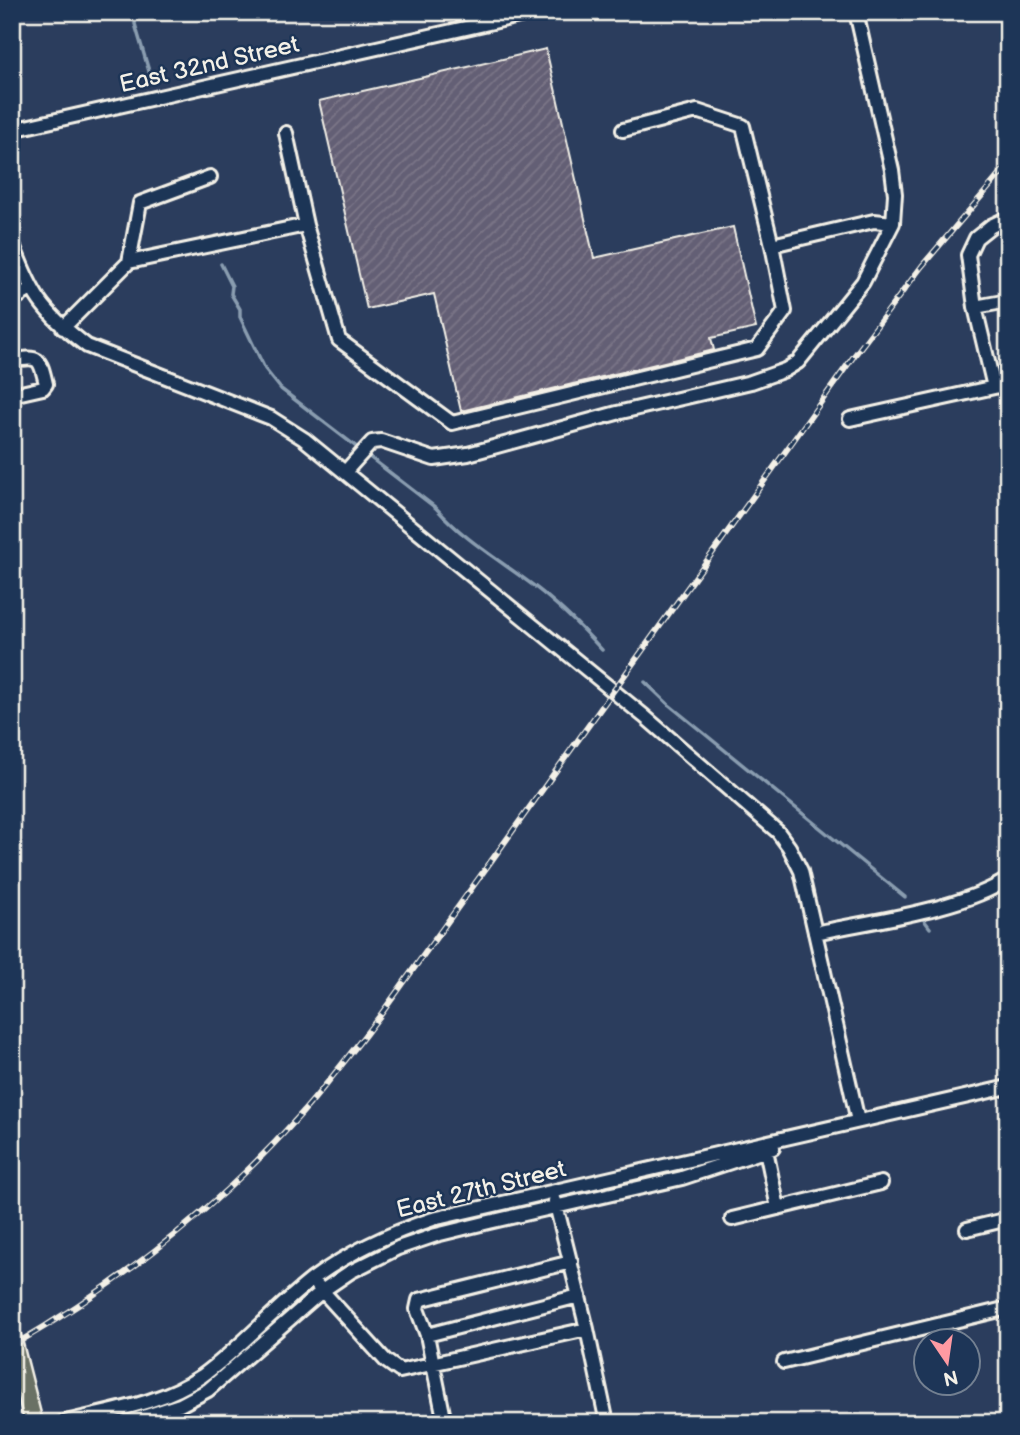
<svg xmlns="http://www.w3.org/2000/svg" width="1020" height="1435" viewBox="0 0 1020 1435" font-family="'Balsamiq Sans',sans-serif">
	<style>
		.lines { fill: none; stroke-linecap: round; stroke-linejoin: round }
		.stream { stroke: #8a9db0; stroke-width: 3.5 }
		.building { fill: url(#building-hatch); stroke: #f4f1e8; stroke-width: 2 }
		.minor-casing { stroke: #f4f1e8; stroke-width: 18 }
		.major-casing { stroke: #f4f1e8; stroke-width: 21 }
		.minor { stroke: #1d3557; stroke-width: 12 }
		.major { stroke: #6b7165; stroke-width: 16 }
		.rail-casing { stroke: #f4f1e8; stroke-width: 6 }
		.rail { stroke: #1d3557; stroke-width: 3.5; stroke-dasharray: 10; stroke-linecap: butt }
		.labels { text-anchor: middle; stroke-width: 5; stroke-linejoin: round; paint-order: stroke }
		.street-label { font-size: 24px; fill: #f4f1e8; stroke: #1d3557 }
	</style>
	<defs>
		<pattern id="building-hatch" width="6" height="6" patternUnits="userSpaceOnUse" patternTransform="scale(1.75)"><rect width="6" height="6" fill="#645f74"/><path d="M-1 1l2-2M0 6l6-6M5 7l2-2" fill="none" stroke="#7b7688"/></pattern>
	</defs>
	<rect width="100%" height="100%" fill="#2b3d5d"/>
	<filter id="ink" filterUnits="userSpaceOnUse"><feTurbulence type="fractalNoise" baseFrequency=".0143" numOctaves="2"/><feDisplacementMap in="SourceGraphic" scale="14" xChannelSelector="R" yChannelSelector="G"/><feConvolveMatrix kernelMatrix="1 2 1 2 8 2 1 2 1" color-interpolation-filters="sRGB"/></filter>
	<g filter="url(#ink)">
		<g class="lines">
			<path class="stream" d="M136,12l-1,12 16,54
				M221,264l11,22 -1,8 9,15v8l25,52 16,20 155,119c28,32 65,53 98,78 25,19 47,41 68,64
				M645,682l23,22 237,193
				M924,920l6,8"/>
		</g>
		<path class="building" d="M546,49l48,209 139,-31 23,101 -45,10 3,12 -253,61 -27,-117 -67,15 -48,-208z"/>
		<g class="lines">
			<g class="minor-casing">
				<path id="minor" d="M12,130l525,-118
					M623,130l74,-19 46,15 29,119
					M286,133l20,92
					M12,242c20,53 29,69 75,104l184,72 33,21 340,277 134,116 11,15 12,24 57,250
					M129,262l11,-59 70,-26
					M12,300l19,-11
					M975,307l33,-6
					M63,328l66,-66 177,-37 33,115 113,83 305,-74 28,-38 -13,-66 102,-24 19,2
					M12,361c27,-6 28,-3 34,23l-3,4 -31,7
					M994,387l-19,-80 -7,-52 8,-17 15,-12 17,-8
					M850,419l158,-35
					M345,472l27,-30 9,-1 53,18 34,-5 149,-41 134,-31 34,-12 13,-8 65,-80 30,-59 2,-29 -3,-24 -36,-158
					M815,933c55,-12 147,-23 193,-54
					M766,1150l12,58
					M732,1219l149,-36
					M967,1229l41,-10
					M317,1285l69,76 14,10 187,-42 -32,-128
					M587,1329l20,94
					M427,1335l152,-39
					M784,1362l224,-54
					M61,1423c48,-12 100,-19 141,-47 40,-29 73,-68 112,-98 37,-27 76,-45 119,-59l575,-132
					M125,1423l55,-18 28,-15 114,-99 28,-19 48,-24 38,-13 53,-13 193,-44 91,-30
					M445,1423l-18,-88 -10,-26 2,-9 152,-38"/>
			</g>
			<g class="major-casing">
				<path id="major" d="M12,1337l22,86"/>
			</g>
			<use href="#minor" class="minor"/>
			<use href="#major" class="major"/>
			<g class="rail-casing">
				<path id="rail" d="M12,1346c109,-63 207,-139 290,-233 27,-31 52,-64 77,-96l475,-661 68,-90 86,-101"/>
			</g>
			<use href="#rail" class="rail"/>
		</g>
	</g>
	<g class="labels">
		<g class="street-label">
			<text transform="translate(209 64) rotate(-13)" y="8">East 32nd Street</text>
			<text transform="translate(481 1189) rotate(-14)" y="8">East 27th Street</text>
		</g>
	</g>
	<rect width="1020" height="1435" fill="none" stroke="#1d3557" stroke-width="42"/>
	<rect x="21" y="21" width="978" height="1393" fill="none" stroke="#f4f1e8" stroke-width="2.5" filter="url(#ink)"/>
	<g transform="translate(947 1362) rotate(167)"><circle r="33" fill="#1d3557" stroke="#738091" stroke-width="2"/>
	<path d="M0-5L12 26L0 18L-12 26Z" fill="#ff9aa2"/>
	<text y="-10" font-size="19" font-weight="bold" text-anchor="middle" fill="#f4f1e8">N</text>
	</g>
</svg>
